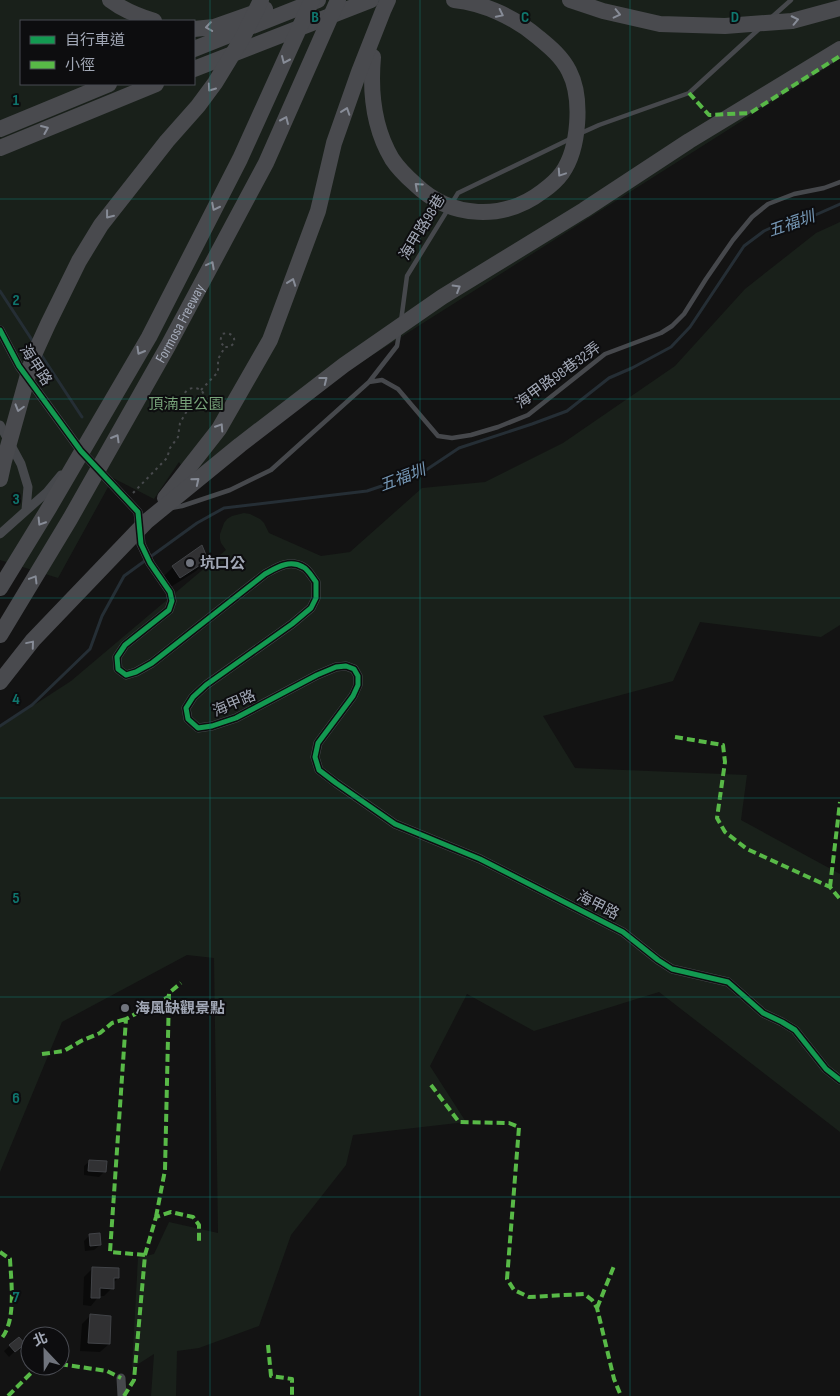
<svg xmlns="http://www.w3.org/2000/svg" width="840" height="1396" viewBox="0 0 840 1396" font-family="'Sofia Sans Condensed','Noto Sans TC',sans-serif">
	<style>
		.green { fill: #19201a; fill-rule: evenodd }
		.shadow { fill: #0007 }
		.lines { fill: none; stroke-linecap: round; stroke-linejoin: round }
		.stream { stroke: #252e35; stroke-width: 3 }
		.building { fill: #313133; stroke: #414347 }
		.path { stroke: #484a4d; stroke-width: 2; stroke-dasharray: 2.5 4; stroke-linecap: butt }
		.lane { stroke: #46484c; stroke-width: 4.5 }
		.street { stroke: #46484c; stroke-width: 9 }
		.highway { stroke: #494a4e; stroke-width: 16 }
		.highway-bridge { stroke: #494a4e; stroke-width: 16 }
		.quiet { stroke: #58b947; stroke-width: 4; stroke-dasharray: 8 4; stroke-linecap: butt }
		.cycleway-casing { stroke: #0d0d0f; stroke-width: 8 }
		.cycleway { stroke: #139951; stroke-width: 5 }
		.oneway { stroke: #878c97 }
		.grid { fill: none; stroke: #0f766e; stroke-width: 1; stroke-opacity: 0.55 }
		.poi-dot { fill: #70747d; stroke: #0d0d0f; stroke-width: 2 }
		.labels { text-anchor: middle; stroke-width: 4; stroke-linejoin: round; paint-order: stroke }
		.street-label { font-size: 15px; fill: #a2a8b6; stroke: #0d0d0f }
		.park-label { font-size: 15px; fill: #77a379; stroke: #0d0d0f }
		.poi-label { font-size: 15px; font-weight: bold; fill: #a2a8b6; stroke: #0d0d0f; text-anchor: start }
		.water-label { font-size: 16px; font-style: italic; fill: #7597b5; stroke: #0d0d0f }
		.grid-label { font-size: 16px; text-anchor: middle; font-weight: bold; fill: #0f766e; stroke: #0d0d0f; stroke-width: 4; stroke-linejoin: round; paint-order: stroke }
	</style>
	<rect width="100%" height="100%" fill="#131313"/>
	<path class="green" d="M0,0h840v59l-518,328 -125,103 -18,-28 -25,37 -41,-21 -55,100 -58,-18zM21,21h173v63h-173z
		M840,222v403l-19,12 -121,-15 -27,59 -130,35 32,52 172,7 -6,45 99,54v258l-181,-140 -125,39 -67,-37 -37,72 36,56 -113,13 -7,30 -55,70 -32,91 -60,22 -22,3 -1,45h-25l3,-42 -22,14 6,-110 16,-4 15,-32 49,11 -4,-275 -27,-3 -125,67 -62,150v-445l71,-46 155,-131 -5,-7 -1,-4v-5l4,-11 3,-4 5,-3 12,-3 6,1 10,5 4,4 5,10 52,23 29,-4 72,-64 63,-6 78,-39 112,-77 70,-77 71,-56z"/>
	<path class="shadow" d="M207,560l-11,11 -27,17 -7,-10 11,-11z
		M90,1161l14,11 -5,5 -15,-2v-9z
		M89,1236l11,9 -6,5 -9,1 -1,-10z
		M92,1269l26,9 -5,5 -1,5 -8,8h-5l-8,10 -8,-1 1,-28z
		M90,1316l19,28 -9,8 -20,-1 2,-27z
		M34,1332l3,4h-7v11l-7,6 -5,-5 -9,9 -5,-6 15,-13 3,4z"/>
	<g class="lines">
		<path class="stream" d="M0,291l34,52
			M40,353l42,64
			M0,726l32,-21 58,-56 12,-33 22,-40 73,-53 27,-15 143,-17 56,-19 36,-24 73,-24 35,-13 42,-33 23,-10 39,-21 19,-20 54,-81 20,-15 24,-11h16l36,-16"/>
	</g>
	<path class="building" d="M202,545l6,15 -28,18 -8,-12z
		M89,1160l18,1 -1,11 -18,-1z
		M100,1233l1,12 -11,1 -1,-12z
		M92,1267l27,1v10h-5v11l-14,-1v10h-9z
		M90,1314l21,2 -1,28 -22,-1z
		M19,1337l6,7 -10,8 -6,-7z"/>
	<g class="lines">
		<path class="path" d="M183 399a11 11 0 1 1 22 0a11 11 0 1 1-22 0Z
			M201,390l17,-18v-13l7,-12h5l4,-4c1,-6 -1,-8 -7,-10l-5,1c-2,6 -2,9 3,13
			M133,493l34,-35 3,-10 8,-11 2,-14 8,-14"/>
		<path class="lane" d="M772,17l19,-17
			M579,134l20,-9 90,-32 70,-64
			M401,321l6,-45 51,-83 112,-54
			M369,382l13,-2 16,9 40,47 14,2 19,-3 27,-8 30,-12 77,-61 56,-21 11,-7 12,-12 22,-35 27,-39 19,-23 16,-13 26,-10 30,-6 16,-6
			M171,508l11,-2 48,-16 41,-20 98,-88 28,-36 2,-12"/>
		<path class="street" d="M0,330l19,36 62,85 57,61 3,32 9,19 20,29 2,9 -3,9 -44,35 -8,12 1,12 8,6 10,-3 16,-9 113,-89c11,-6 24,-15 38,-7 5,2 9,10 13,15v16l-5,10 -19,16 -86,61 -13,12 -7,11 2,11 10,9 14,-2 24,-8 81,-43 19,-8 10,-1 8,3 4,7v9l-5,11 -35,47 -3,14 4,13 17,13 59,41 85,35 143,73 35,28 14,9 56,13 35,31 19,9 13,8 31,39 14,11
			M0,425l21,39 7,23 -2,23
			M0,534l47,-42 14,-17
			M121,1378l1,18"/>
		<path class="highway" d="M110,0c13,10 28,16 44,21
			M194,29l20,-2 51,-18
			M194,49l124,-49
			M194,69l177,-69
			M0,129l109,-45
			M0,148l156,-64"/>
		<g class="highway-bridge">
			<path d="M570,0l33,11 57,13 65,2 67,-5 48,-13"/>
			<path d="M373,57c-3,34 1,72 19,102 6,9 15,18 23,25 36,35 89,37 128,7 7,-5 14,-11 19,-18 17,-24 21,-75 7,-102 -7,-14 -19,-24 -30,-33 -23,-20 -55,-35 -85,-38"/>
			<path d="M0,479l4,-18 29,-104 15,-33 31,-63 22,-36 66,-84 31,-35 17,-23 28,-46 18,-37"/>
			<path d="M165,498l54,-69 51,-89 48,-129 16,-68 25,-71 24,-61 5,-11"/>
			<path d="M0,588l49,-80 100,-171 91,-178 72,-159"/>
			<path id="s1" d="M0,635l70,-116 98,-173 98,-183 72,-163"/>
			<path d="M0,682l33,-42 114,-119 93,-76 104,-80 98,-68 142,-87 105,-69 151,-92"/>
		</g>
		<path class="quiet" d="M689,93l20,22 41,-2 90,-57
			M675,737l48,8 2,17 -8,56 8,14 22,17 83,38 10,12
			M830,887l10,-85
			M42,1054l22,-3 17,-10 19,-8 12,-10 14,-4
			M431,1085l28,37 50,1 10,4 -12,152 7,11 15,7 55,-3 8,6 5,8 17,71 7,17
			M156,1217l9,-47 4,-177 12,-10
			M0,1252l10,7c1,22 7,64 -10,81
			M145,1255l-35,-3 16,-233 42,-22
			M597,1308l17,-42
			M268,1345l3,31 21,3v17
			M60,1364l47,7 14,7
			M8,1396l28,-28 8,-2
			M124,1396l10,-16 11,-125 11,-38 15,-5 22,5 6,8v18"/>
		<g class="cycleway-casing">
			<path id="cycleway" d="M0,330l19,36 62,85 57,61 3,32 9,19 20,29 2,9 -3,9 -44,35 -8,12 1,12 8,6 10,-3 16,-9 113,-89c11,-6 24,-15 38,-7 5,2 9,10 13,15v16l-5,10 -19,16 -86,61 -13,12 -7,11 2,11 10,9 14,-2 24,-8 81,-43 19,-8 10,-1 8,3 4,7v9l-5,11 -35,47 -3,14 4,13 17,13 59,41 85,35 143,73 35,28 14,9 56,13 35,31 19,9 13,8 31,39 14,11"/>
		</g>
		<use href="#cycleway" class="cycleway"/>
	</g>
	<defs><path id="oneway-chevron" d="M-2-3.5L2.5 0L-2 3.5" fill="none" stroke-width="1.6" stroke-linecap="round" stroke-linejoin="round" transform="scale(1.25)"/></defs>
	<g class="oneway">
		<use href="#oneway-chevron" transform="translate(500 14) rotate(26)"/>
		<use href="#oneway-chevron" transform="translate(617 14) rotate(13)"/>
		<use href="#oneway-chevron" transform="translate(795 20) rotate(-12)"/>
		<use href="#oneway-chevron" transform="translate(209 27) rotate(171)"/>
		<use href="#oneway-chevron" transform="translate(285 60) rotate(114)"/>
		<use href="#oneway-chevron" transform="translate(211 88) rotate(125)"/>
		<use href="#oneway-chevron" transform="translate(346 111) rotate(-71)"/>
		<use href="#oneway-chevron" transform="translate(285 120) rotate(-66)"/>
		<use href="#oneway-chevron" transform="translate(45 129) rotate(-23)"/>
		<use href="#oneway-chevron" transform="translate(561 173) rotate(124)"/>
		<use href="#oneway-chevron" transform="translate(418 186) rotate(-138)"/>
		<use href="#oneway-chevron" transform="translate(215 207) rotate(117)"/>
		<use href="#oneway-chevron" transform="translate(109 215) rotate(128)"/>
		<use href="#oneway-chevron" transform="translate(211 265) rotate(-62)"/>
		<use href="#oneway-chevron" transform="translate(292 282) rotate(-70)"/>
		<use href="#oneway-chevron" transform="translate(457 288) rotate(-31)"/>
		<use href="#oneway-chevron" transform="translate(140 351) rotate(120)"/>
		<use href="#oneway-chevron" transform="translate(324 380) rotate(-38)"/>
		<use href="#oneway-chevron" transform="translate(19 408) rotate(106)"/>
		<use href="#oneway-chevron" transform="translate(220 427) rotate(-57)"/>
		<use href="#oneway-chevron" transform="translate(116 438) rotate(-60)"/>
		<use href="#oneway-chevron" transform="translate(196 481) rotate(-39)"/>
		<use href="#oneway-chevron" transform="translate(41 522) rotate(122)"/>
		<use href="#oneway-chevron" transform="translate(34 579) rotate(-59)"/>
		<use href="#oneway-chevron" transform="translate(31 644) rotate(-50)"/>
	</g>
	<path class="grid" d="M210,0v1396M420,0v1396M630,0v1396M0,199h840M0,399h840M0,598h840M0,798h840M0,997h840M0,1197h840"/>
	<g class="poi-dot">
		<circle cx="190" cy="563" r="5"/>
		<circle cx="125" cy="1008" r="5"/>
	</g>
	<g class="labels">
		<g class="street-label">
			<text transform="translate(422 227) rotate(-59)" y="5">海甲路98巷</text>
			<text dy="5" stroke="none"><textPath href="#s1" startOffset="360">Formosa Freeway</textPath></text>
			<text transform="translate(36 365) rotate(57)" y="5">海甲路</text>
			<text transform="translate(558 375) rotate(-36)" y="5">海甲路98巷32弄</text>
			<text transform="translate(234 703) rotate(-23)" y="5">海甲路</text>
			<text transform="translate(598 905) rotate(27)" y="5">海甲路</text>
		</g>
		<g class="park-label">
			<text x="186" y="409">頂湳里公園</text>
		</g>
		<g class="poi-label">
			<text x="200" y="568">坑口公</text>
			<text x="135" y="1013">海風缺觀景點</text>
		</g>
		<g class="water-label">
			<text transform="translate(791 223) rotate(-19)" y="6">五福圳</text>
			<text transform="translate(402 477) rotate(-21)" y="6">五福圳</text>
		</g>
	</g>
	<g class="grid-label">
		<text x="315" y="22">B</text>
		<text x="525" y="22">C</text>
		<text x="735" y="22">D</text>
		<text x="16" y="105">1</text>
		<text x="16" y="305">2</text>
		<text x="16" y="504">3</text>
		<text x="16" y="704">4</text>
		<text x="16" y="903">5</text>
		<text x="16" y="1103">6</text>
		<text x="16" y="1302">7</text>
	</g>
	<rect x="20" y="20" width="175" height="65" fill="#0d0d0f" stroke="#494b52"/>
	<rect x="30" y="36" width="25" height="8" fill="#139951" stroke="#494b52"/>
	<text x="65" y="45" font-size="15" fill="#a2a8b6">自行車道</text>
	<rect x="30" y="61" width="25" height="8" fill="#58b947" stroke="#494b52"/>
	<text x="65" y="70" font-size="15" fill="#a2a8b6">小徑</text>
	<g transform="translate(45 1351) rotate(338)"><circle r="24" fill="#0d0d0f" stroke="#494b52"/>
	<path d="M0-4L9 19L0 12L-9 19Z" fill="#70747d"/>
	<text y="-8" font-size="14" font-weight="bold" text-anchor="middle" fill="#a2a8b6">北</text>
	</g>
</svg>
